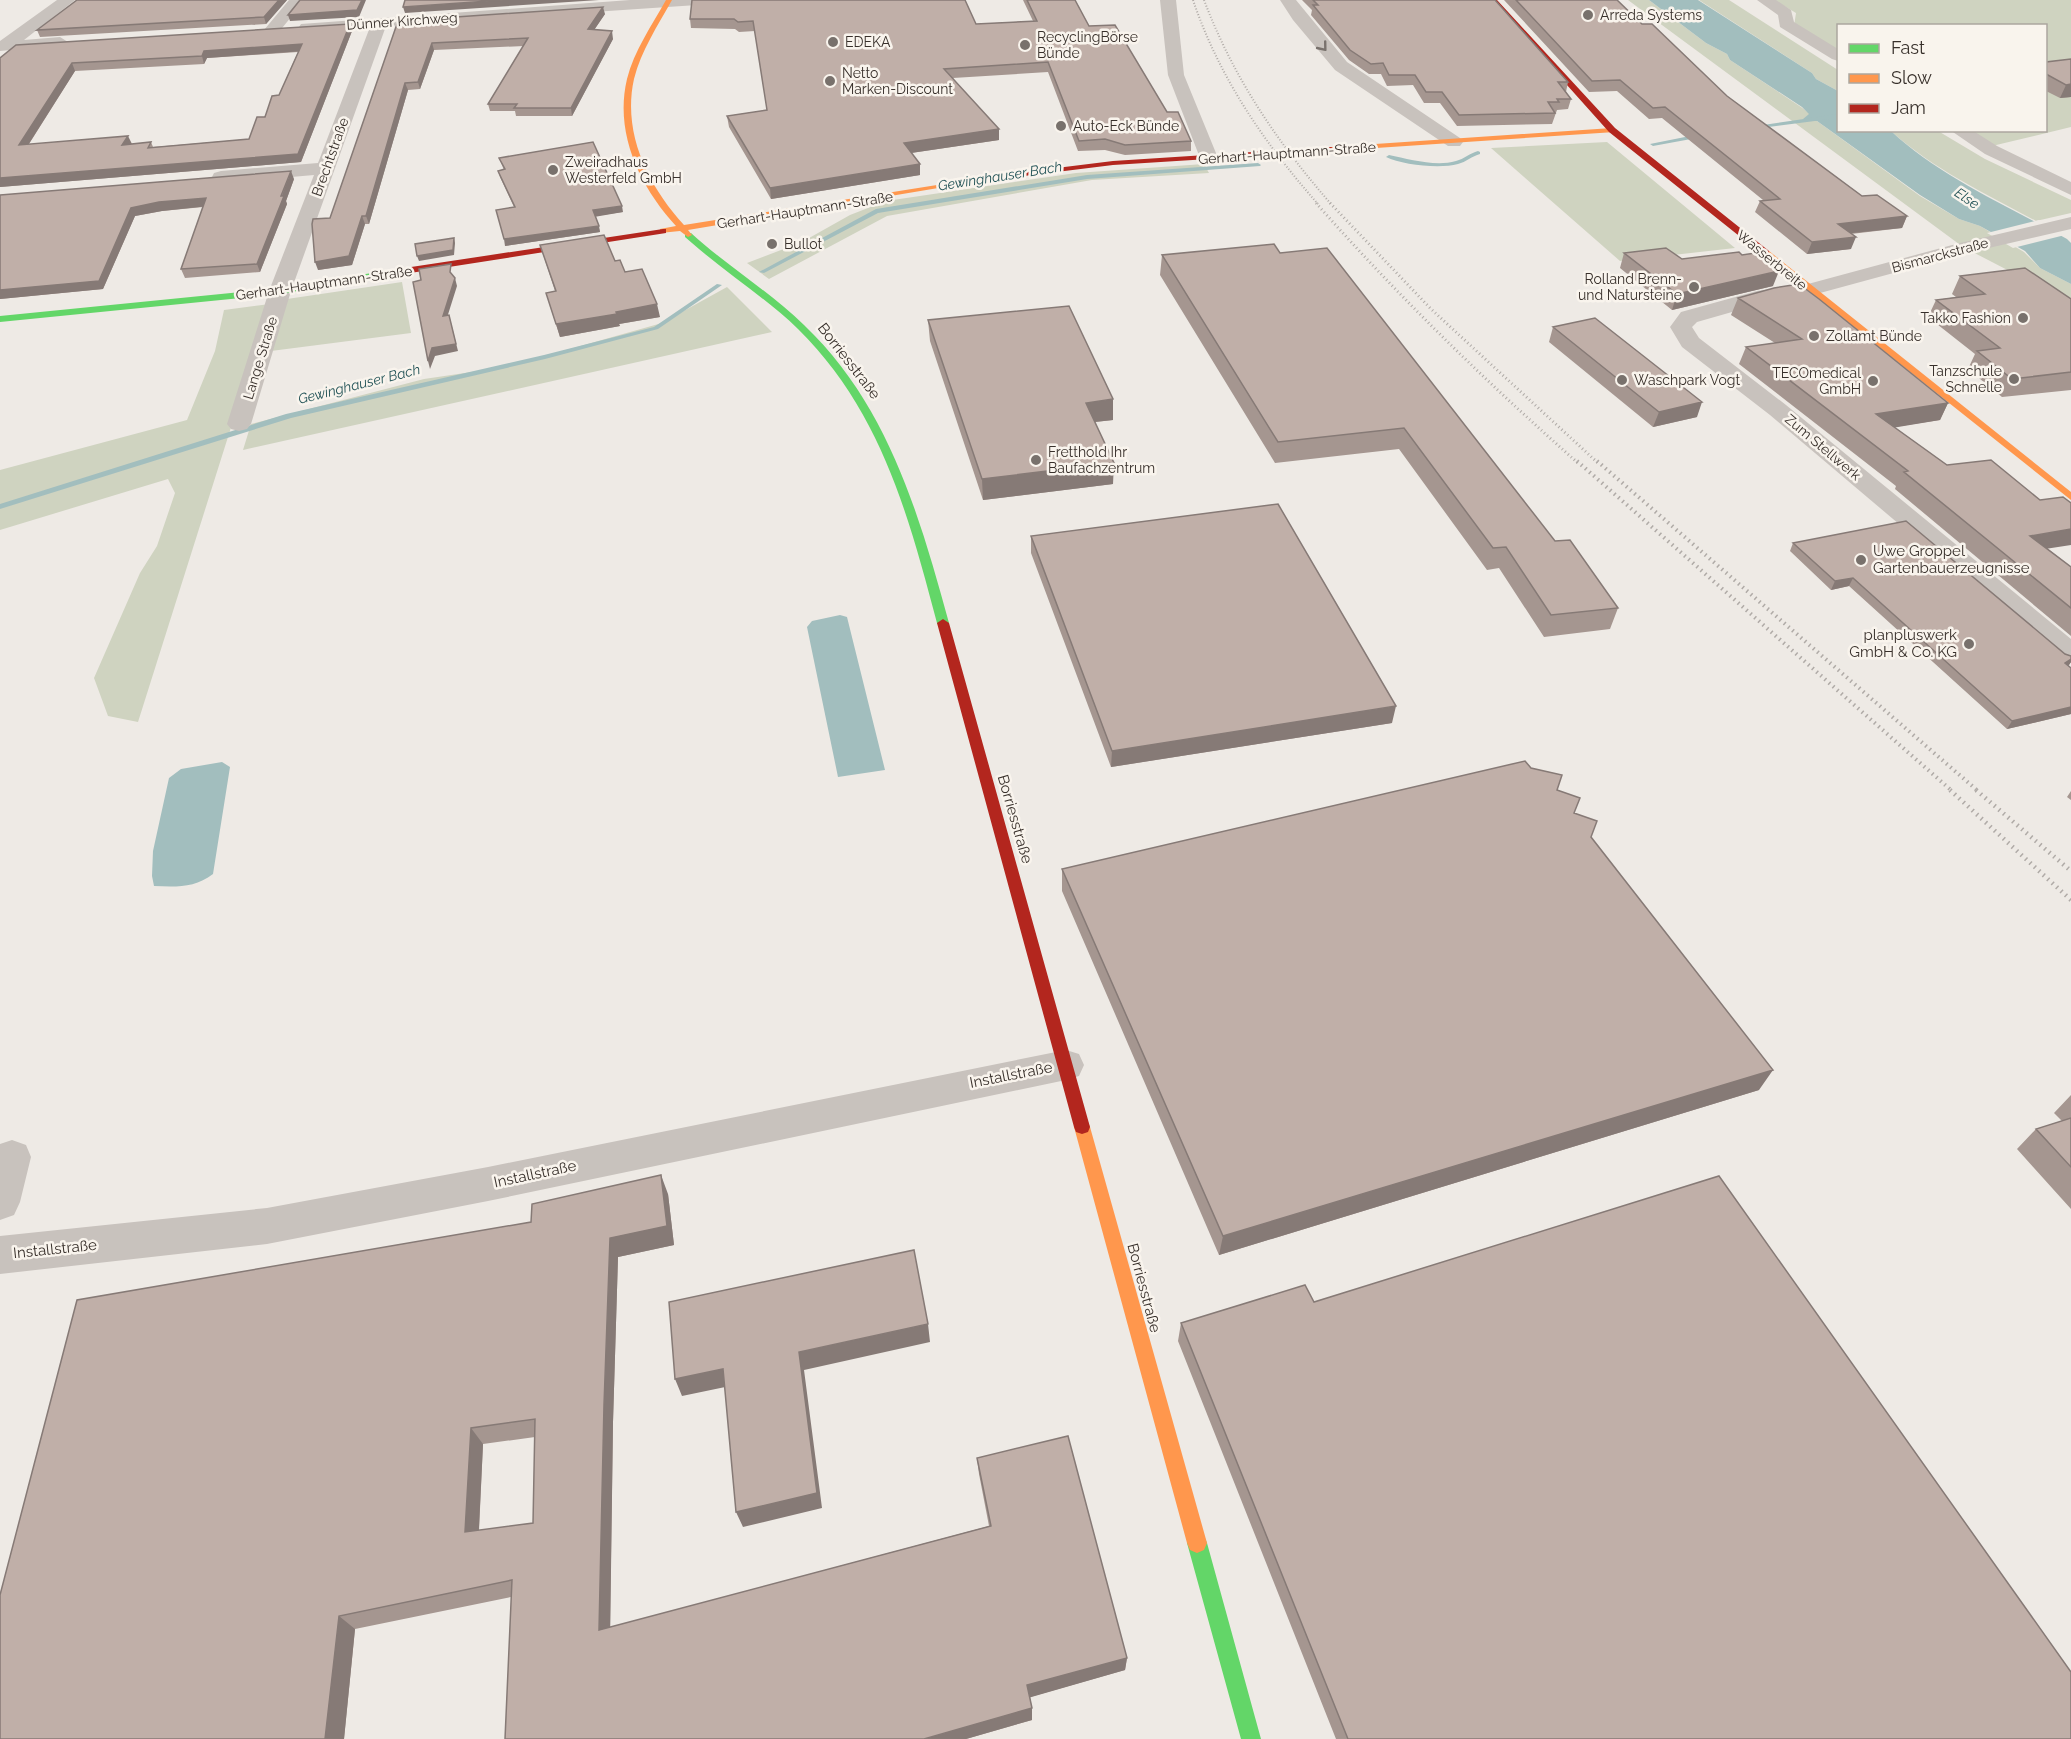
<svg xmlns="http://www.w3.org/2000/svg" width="2071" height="1739" viewBox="0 0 2071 1739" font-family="Raleway,sans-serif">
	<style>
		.green { fill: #cfd3c0 }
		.water { fill: #a2bebe }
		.pier { fill: #eeeae5 }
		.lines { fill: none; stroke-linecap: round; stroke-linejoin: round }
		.stream { fill: #a2bebe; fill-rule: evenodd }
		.street { fill: #c8c2bd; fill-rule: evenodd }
		.fast { fill: #63d668; fill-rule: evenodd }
		.slow { fill: #ff974d; fill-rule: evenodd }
		.jam { fill: #b3261e; fill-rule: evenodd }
		.rail-far3 { stroke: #b0aba7; stroke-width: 2; stroke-dasharray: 1 2; stroke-linecap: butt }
		.rail-far2 { stroke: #b0aba7; stroke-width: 3; stroke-dasharray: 1 3; stroke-linecap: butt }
		.rail-far1 { stroke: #b0aba7; stroke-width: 4; stroke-dasharray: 1.5 4; stroke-linecap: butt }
		.rail { stroke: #b0aba7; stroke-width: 4.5; stroke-dasharray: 1.5 4.5; stroke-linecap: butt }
		.wall { fill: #a59690; fill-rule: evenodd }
		.shaded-wall { fill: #867a76 }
		.building { fill: #c0afa8; stroke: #867a76; stroke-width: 1.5; fill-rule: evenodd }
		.oneway { stroke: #79726d }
		.poi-dot { fill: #78716c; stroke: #f9f4ed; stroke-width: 2 }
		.labels { text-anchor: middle; stroke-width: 5; stroke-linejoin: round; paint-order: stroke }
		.far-poi-label { font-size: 14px; fill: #38302b; stroke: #f9f4ed; text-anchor: start }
		.far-street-label { font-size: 14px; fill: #38302b; stroke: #f9f4ed }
		.far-water-label { font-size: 14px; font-style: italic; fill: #235357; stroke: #f9f4ed }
		.street-label { font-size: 15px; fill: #38302b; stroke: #f9f4ed }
		.poi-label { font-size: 15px; fill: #38302b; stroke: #f9f4ed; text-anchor: start }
	</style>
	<rect width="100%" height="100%" fill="#eeeae5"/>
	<path class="green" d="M1628,0h21l57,43 21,11 3,6 71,47 9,7 -6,5 13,2 103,75 39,23 21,7 44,26 16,16 31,16v19l-108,-56z
		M1699,0h30l109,70v21l-22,-12 -4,-6z
		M1774,0h297v127l-79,19 -26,-15 80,-1v-104h-208v27l-44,-27 2,-13z
		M1891,131h47l47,28 86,41v13l-35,8c-50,-27 -103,-52 -145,-90z
		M1607,142l128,106 -115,13 -129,-113z
		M1204,164l5,9 -117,7 -205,36 -118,63 -22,-16 55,-21 48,-27 36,-14 190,-28z
		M402,282l9,51 -140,18 16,-52z
		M727,287l45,45 -529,118 8,-26 173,-45 68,-10 53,-13 117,-33z
		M270,304l-132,418 -30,-6 -14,-38 46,-105 17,-27 18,-53 -7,-14 -168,51v-60l187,-50 28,-69 9,-41z"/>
	<path class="water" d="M1649,0h49l114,73 4,6 22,12v39l53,1c49,46 117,75 176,108l4,4v41l-31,-16 -15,-17 -45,-25 -21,-7 -39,-24 -103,-74 -14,-2 6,-5 -7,-7 -72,-47 -3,-6 -21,-11z
		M840,615l7,2 38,153 -47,7 -31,-150 5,-6z
		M222,762l8,5 -17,107c-18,14 -37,13 -59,12l-2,-10 1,-25 16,-73 12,-9z"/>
	<path class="pier" d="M2039,220l26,15 -52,13 -26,-15z"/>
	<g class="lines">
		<path class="stream" d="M1838,114v4l-85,11 -3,-2z
			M1700,134l3,2 -1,1 -49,9 -3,-2z
			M1478,151l2,1v2c-8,2 -14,8 -22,10 -18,5 -56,1 -72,-7l3,-2c20,4 46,12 67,6 8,-2 14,-8 22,-10z
			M1258,163l3,2 -1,1 -173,13 -209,34 -114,60 -5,-1 117,-63 211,-34z
			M717,284l5,1 -64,44 -113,30 -254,59 -291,91v-5l286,-90 258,-59 110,-28z"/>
		<path class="street" d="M57,0h18l-51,40 36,-3 8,5 -2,3 -66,6v-10z
			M289,0h16l-27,33h-12l-2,-3z
			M630,0h75l-8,5 -311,21 -95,265 -40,133 -4,5 -8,2 -8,-2 -4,-5 42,-133 45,-116 -93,8 -7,-2 -2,-4 2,-4 7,-2 97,-8 52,-136 -63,5 -8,-5 2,-3z
			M1160,0h16l8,75 34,83 -2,4h-14l-2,-4 -32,-83z
			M1280,0h16l51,62 113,76 3,4 -3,4h-12l-113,-76 -42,-50z
			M1757,0h19l15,10 3,12 44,27v12l-6,-2 -52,-32 -2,-12z
			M1950,130h22l25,16 74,36v13l-86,-41z
			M2071,217v12l-104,24 -158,43 -42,6 -70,20 -5,5 7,11 87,67 285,234v24l-10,-2 -291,-246 -88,-68 -12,-20 11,-15 76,-21 51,-7 148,-40z
			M1066,1050l13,4 5,11 -5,11 -13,4 -578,121 -221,43 -267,30v-38l267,-28 221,-41z
			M12,1140l14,5 5,12 -11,45 -6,13 -14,5v-76z"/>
		<path class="fast" d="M685,233h6c36,33 78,58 113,92 84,80 115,189 145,298l-2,3h-8l-2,-3c-29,-109 -56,-212 -139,-294 -30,-29 -67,-53 -99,-80l-14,-12z
			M378,272l3,1v4l-101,17 -280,28v-6l280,-28z
			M1197,1533l7,3 3,7 54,196h-20l-54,-196 3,-7z"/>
		<path class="slow" d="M666,0h6c-14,25 -31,51 -38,79 -12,54 14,107 50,146l316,-50 4,2 -316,53 4,5 -4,2 -8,-6 -20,2v-4l16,-3c-36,-39 -62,-93 -49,-147 7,-28 25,-54 39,-79z
			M1612,128h3v4l-284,19 -4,-2 4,-2z
			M1763,251h6l302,241v8l-308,-245z
			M1082,1120l6,2 2,5 117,416 -3,7 -7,3 -7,-3 -3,-7 -113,-416 2,-5z"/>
		<path class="jam" d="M1491,0h6l118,128 154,123v4h-6l-154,-123z
			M1331,147l4,2 -1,2 -221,14 -113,14 -4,-2 4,-2 113,-14z
			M663,229h3v4l-288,45 -4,-3 4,-3z
			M943,619l6,4 141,504 -2,5 -6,2 -6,-2 -2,-5 -137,-504z"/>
		<path class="rail-far3" d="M1193,0c26,77 71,143 125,204
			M1204,0c29,77 73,142 127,204"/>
		<path class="rail-far2" d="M1316,203c82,93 169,178 262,260
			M1330,203l101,106 167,154"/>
		<path class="rail-far1" d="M1577,461l375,330
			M1597,461l381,330"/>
		<path class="rail" d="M1950,790l121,110
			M1976,790l95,81"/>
	</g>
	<path class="wall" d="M287,0l-21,24 -226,13 -3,-7z
		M692,0l284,24 57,-3 -10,-21h52l14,26 102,115v10l-66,4 -20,-5 -27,1 -30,-79 -95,6 46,62 -88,13 9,11v11l-149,24 -42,-72 -2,-11 40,-6 -12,-79 -16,1 -4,-3 -44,-1 -1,-9z
		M1302,0h193l73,82 -2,10 5,7 -3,10 -11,1 -5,14 -95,2 -17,-23h-16l-11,-18 -26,1 -6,-12h-12l-20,-14 -38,-45 1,-5z
		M1504,0h100l38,24 85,72 135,100 45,20 -5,12 -51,6v15l-44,5 -52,-42 5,-11 3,-1 -101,-82 -13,1 -32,-28 -28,1z
		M605,14l-11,16 19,9 -41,77h-56l-1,-5h-25l-2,-7 36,-58 -90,4 -14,39 -12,1 -39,134h-4l-13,41 -34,5 12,-52 68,-197z
		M350,24l2,7 -51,131 -301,25v-129zM298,52l-19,43 -30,44 -96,8 -2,-5 -19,2h-103l46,-73 129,-7 3,-6z
		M2071,59v38l-11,1 -14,-7v-29z
		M499,158l124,54 -28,4 5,16 -95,14 9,-39 -14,-30 -2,-6 6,-1z
		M294,179l-8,22 1,3 -27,68 -75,6 -4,-9 22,-62 -41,4 -27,5 -32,73 -103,10v-104z
		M540,245l75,16 45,56 -41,7 1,2 -60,11 -14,-44 9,-2z
		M1280,253l338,355 -8,21 -66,8 -45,-69 -12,2 -88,-121 -124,14 -115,-188 2,-20z
		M1624,253l58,6 91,27 -101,24 -52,-42z
		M1960,276l111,23v91l-69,7 -34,-28 7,-15 -47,-37 8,-17 20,-3 -4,-3z
		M1738,298l210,105 -8,17 -46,7 177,140v69l-176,-147 1,-3 -157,-122 7,-17 29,-4 -44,-28z
		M928,320l185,100 -18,2 18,62 -130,16 -53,-159z
		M1553,327l144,90 -44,10 -104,-85z
		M1031,536l361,187 -281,44 -80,-214z
		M1793,543l272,111 6,2v6l-3,4 3,2v46l-64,15 -158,-143 -18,4 -41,-39z
		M1531,768l26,22 34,47 168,253 -540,165 -157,-364v-22z
		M2071,791v9l-4,-3z
		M2071,1095v114l-54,-60 19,-20 26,-8 -8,-8z
		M668,1194l6,51 -56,12 -5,165 -3,206 379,-102 -10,-52 -2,-16 150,200 -2,12 -95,27 2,11v12l-66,19 -455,-142 -156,32 -11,110h-344l531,-517zM535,1437l-2,86 -54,8 4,-87z
		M1314,1302l757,437h-735l-158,-398 3,-18z"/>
	<path class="shaded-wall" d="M279,0h8l-21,24 -2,-7z
		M362,0h4l-7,17 -69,4 -2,-6z
		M503,0h96l-194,13 -2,-6z
		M603,7l2,7 -15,22 -2,-7z
		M350,24l2,7 -51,131 -301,25v-9l298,-24z
		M612,31l1,8 -41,77 -1,-8z
		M432,43l2,7 -14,39 -2,-7z
		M302,44l2,7 -97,7 -3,6 -2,-8 2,-5z
		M72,63l3,8 -52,82 -4,-8z
		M405,83l3,7 -39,134 -3,-8z
		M2071,84v13l-11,1 6,-13z
		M999,129v11l-95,14v-11z
		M128,136l4,8 -10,1z
		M920,164v11l-149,24 -1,-11z
		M291,171l3,8 -8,22 1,3 -27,68 -3,-8z
		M206,198l3,8 -47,5 -27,5 -32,73 -103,10v-9l131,-82 28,-6z
		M622,206l1,6 -29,5 -1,-7z
		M362,216l3,8 -13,41 -34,5 -3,-8z
		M1907,216l-5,12 -69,7 5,-11z
		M599,226l1,6 -95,14 -1,-7z
		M1856,237l-5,12 -44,5 5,-12z
		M454,238l1,5 -1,12 -35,6 -2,-5z
		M1779,271l-6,15 -101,24 5,-16z
		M455,278l2,8 -12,38 -2,-8z
		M657,304l3,13 -41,7 1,2 -60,11 -4,-13 60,-12z
		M449,315l9,36 -23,5 -5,13 -2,-8 4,-13z
		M1113,399v21l-28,3 1,-20z
		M1702,402l-5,15 -44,10 6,-15z
		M1948,403l-8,17 -72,12 8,-18z
		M1114,463l-1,21 -130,16 -1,-21z
		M2071,529v16l-52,8 11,-17z
		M1853,578l-4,8 -18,4 4,-9z
		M2071,659v3l-2,3 -10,6 6,-8z
		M1396,706l-4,17 -281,44 1,-16z
		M2071,707v7l-64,15 5,-8z
		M1773,1070l-14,20 -540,165 4,-19z
		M661,1175l7,19 6,51 -56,12 -5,165 -3,222 -11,-14 5,-225 6,-167z
		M928,1324l2,18 -126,28 18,138 -79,19 -7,-15 63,-160z
		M723,1369l7,17 -48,10 -7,-17z
		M471,1428l12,16 -5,103 -13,-15z
		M339,1616l16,13 -11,110h-19z
		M1127,1658l-2,12 -97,28 -1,-13z
		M1032,1708v12l-66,19h-42z"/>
	<path class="building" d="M77,0h202l-15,17 -227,13z
		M300,0h62l-5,10 -69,5z
		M405,0h98l-100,7z
		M692,0h273l11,24 61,-3 -10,-21h48l14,26 26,-1 52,87h11l13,29 -66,4 -20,-6 -26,2 -31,-79 -104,7 55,60 -95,14 16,21 -150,24 -43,-72 40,-6 -14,-89 -15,1 -4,-3h-44z
		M1313,0h182l73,82h-10l13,17h-14l2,3h-11l7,11 -96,2 -17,-23h-16l-11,-17h-26l-6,-12 -12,1 -21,-14 -37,-45h5z
		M1516,0h101l25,24h10l75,72 135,100 15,-1 30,21 -69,8 18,13 -44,5 -52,-41 20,-2 -115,-92 -12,1 -33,-28 -28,1z
		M603,7l-15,22 24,2 -41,77h-57l3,-4h-29l40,-66 -96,5 -14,39 -13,1 -39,133h-4l-13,40 -34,6 -3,-38 1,-5 17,-1 68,-197z
		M350,24l-52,130 -298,24v-120l16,-13zM302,44l-23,51 -7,1 -7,21h-8l-8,22 -101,9 3,-6 -29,3 6,-9 -109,9 53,-82 130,-7 2,-5z
		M2071,59v25l-5,1 -20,-11v-12z
		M593,142l29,64 -29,4 6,16 -95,13 -8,-29 19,-3 -17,-36 7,-2 -6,-11z
		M291,171l-10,25h3l-27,68 -76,5 25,-71 -47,4 -28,6 -32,73 -99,9v-95z
		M604,235l11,26 5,-1 5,12 17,-3 15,35 -41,8 1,2 -61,10 -10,-31 10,-2 -16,-46z
		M454,238l-1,12 -36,6 -2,-12z
		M1274,244l6,9 47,-5 228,293 15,-1 48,68 -67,7 -45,-68 -13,1 -89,-120 -126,14 -116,-187z
		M1666,248l16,11 57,-7 3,3 13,-2 24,18 -102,23 -53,-41z
		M451,264l-1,8 5,6 -12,38 6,-1 7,29 -24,4 -4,13 -15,-79 8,-2 -2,-11z
		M2025,268l46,31v73l-59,7 -35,-28 23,-3 -64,-48 49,-6 -25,-18z
		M1799,284l20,15 129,104 -72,11 71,51 44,-5 49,40 23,-3 8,6v26l-41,7 41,31v41l-167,-136 4,-1 -162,-124 56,-8 -64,-41 36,-10z
		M1069,306l44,93 -27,4 28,60 -132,16 -54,-159z
		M1595,318l107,84 -43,10 -106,-85z
		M1278,504l118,202 -284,45 -81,-215z
		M1906,521l159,133 6,2v3l-6,4 6,5v39l-59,14 -159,-143 -18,3 -42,-38z
		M1525,761l6,7 31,7 -5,15 23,8 -6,15 23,8 -6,16 182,233 -550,166 -161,-367z
		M2071,1118v49l-35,-38z
		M661,1175l6,51 -57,12 -6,167 -5,225 392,-104 -14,-68 91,-22 59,222 -100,27 5,23 -108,31h-419l7,-159 -173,36 -14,123h-325v-144l77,-295 454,-78 1,-18zM535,1419l-2,104 -68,9 6,-104z
		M1719,1176l352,496v67h-723l-167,-416 124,-38 9,17z
		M914,1250l14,74 -129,28 18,141 -81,19 -13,-143 -48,10 -6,-77z"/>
	<defs><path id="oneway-chevron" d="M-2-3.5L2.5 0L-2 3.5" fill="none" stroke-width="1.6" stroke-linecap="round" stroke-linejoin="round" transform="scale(1.5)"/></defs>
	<use class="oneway" href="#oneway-chevron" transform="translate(1323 47) rotate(51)"/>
	<g class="poi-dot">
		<circle cx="1588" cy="15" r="6"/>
		<circle cx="833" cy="42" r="6"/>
		<circle cx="1025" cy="45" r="6"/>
		<circle cx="830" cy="81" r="6"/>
		<circle cx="1061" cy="126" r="6"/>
		<circle cx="553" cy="170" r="6"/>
		<circle cx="772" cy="244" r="6"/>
		<circle cx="1694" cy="287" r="6"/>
		<circle cx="2023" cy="318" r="6"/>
		<circle cx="1814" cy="336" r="6"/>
		<circle cx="2014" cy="379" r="6"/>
		<circle cx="1622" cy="380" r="6"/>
		<circle cx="1873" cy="381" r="6"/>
		<circle cx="1036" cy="460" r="6"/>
		<circle cx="1861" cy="560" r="6"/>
		<circle cx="1969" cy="644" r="6"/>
	</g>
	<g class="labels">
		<g class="far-poi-label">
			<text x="1600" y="20">Arreda Systems</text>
			<text x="1037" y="42">RecyclingBörse<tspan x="1037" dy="16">Bünde</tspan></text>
			<text x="845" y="47">EDEKA</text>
			<text x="842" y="78">Netto<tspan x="842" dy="16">Marken-Discount</tspan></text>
			<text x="1073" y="131">Auto-Eck Bünde</text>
			<text x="565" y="167">Zweiradhaus<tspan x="565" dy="16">Westerfeld GmbH</tspan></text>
			<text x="784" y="249">Bullot</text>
			<text x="1682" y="284" text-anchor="end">Rolland Brenn-<tspan x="1682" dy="16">und Natursteine</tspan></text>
			<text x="2011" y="323" text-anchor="end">Takko Fashion</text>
			<text x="1826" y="341">Zollamt Bünde</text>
			<text x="2002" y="376" text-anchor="end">Tanzschule<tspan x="2002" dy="16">Schnelle</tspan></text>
			<text x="1861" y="378" text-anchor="end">TECOmedical<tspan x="1861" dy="16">GmbH</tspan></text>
			<text x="1634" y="385">Waschpark Vogt</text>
			<text x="1048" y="457">Fretthold Ihr<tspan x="1048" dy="16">Baufachzentrum</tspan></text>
		</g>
		<g class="far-street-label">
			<text transform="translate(402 21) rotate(-4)" y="5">Dünner Kirchweg</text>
			<text transform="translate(1287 153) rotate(-4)" y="5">Gerhart-Hauptmann-Straße</text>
			<text transform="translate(330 157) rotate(-70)" y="5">Brechtstraße</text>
			<text transform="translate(805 210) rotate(-9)" y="5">Gerhart-Hauptmann-Straße</text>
			<text transform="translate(1940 255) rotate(-15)" y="5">Bismarckstraße</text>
			<text transform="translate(1772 260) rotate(39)" y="5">Wasserbreite</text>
			<text transform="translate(324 283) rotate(-8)" y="5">Gerhart-Hauptmann-Straße</text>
			<text transform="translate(260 358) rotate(-73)" y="5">Lange Straße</text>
			<text transform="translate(1823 447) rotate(40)" y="5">Zum Stellwerk</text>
		</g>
		<g class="far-water-label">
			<text transform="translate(1000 176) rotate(-9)" y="5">Gewinghauser Bach</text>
			<text transform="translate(1967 198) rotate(34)" y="5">Else</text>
			<text transform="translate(359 384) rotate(-14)" y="5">Gewinghauser Bach</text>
		</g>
		<g class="street-label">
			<text transform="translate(849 361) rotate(52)" y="5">Borriesstraße</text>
			<text transform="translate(1015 819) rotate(74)" y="5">Borriesstraße</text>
			<text transform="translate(1011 1075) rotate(-11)" y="5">Installstraße</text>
			<text transform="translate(535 1174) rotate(-12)" y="5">Installstraße</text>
			<text transform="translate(55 1249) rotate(-6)" y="5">Installstraße</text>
			<text transform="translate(1144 1288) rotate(75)" y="5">Borriesstraße</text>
		</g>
		<g class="poi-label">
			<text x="1873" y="556">Uwe Groppel<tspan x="1873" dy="17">Gartenbauerzeugnisse</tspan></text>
			<text x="1957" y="640" text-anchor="end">planpluswerk<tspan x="1957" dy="17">GmbH &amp; Co. KG</tspan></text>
		</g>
	</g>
	<rect x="1837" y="24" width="210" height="108" fill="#f9f4ed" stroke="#aca69f" stroke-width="1.5"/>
	<rect x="1849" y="44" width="30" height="9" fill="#63d668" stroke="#aca69f" stroke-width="1.5"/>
	<text x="1891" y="54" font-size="18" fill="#38302b">Fast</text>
	<rect x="1849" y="74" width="30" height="9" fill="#ff974d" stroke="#aca69f" stroke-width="1.5"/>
	<text x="1891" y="84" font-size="18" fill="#38302b">Slow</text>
	<rect x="1849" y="104" width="30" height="9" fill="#b3261e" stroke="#aca69f" stroke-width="1.5"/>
	<text x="1891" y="114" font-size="18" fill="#38302b">Jam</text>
</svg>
